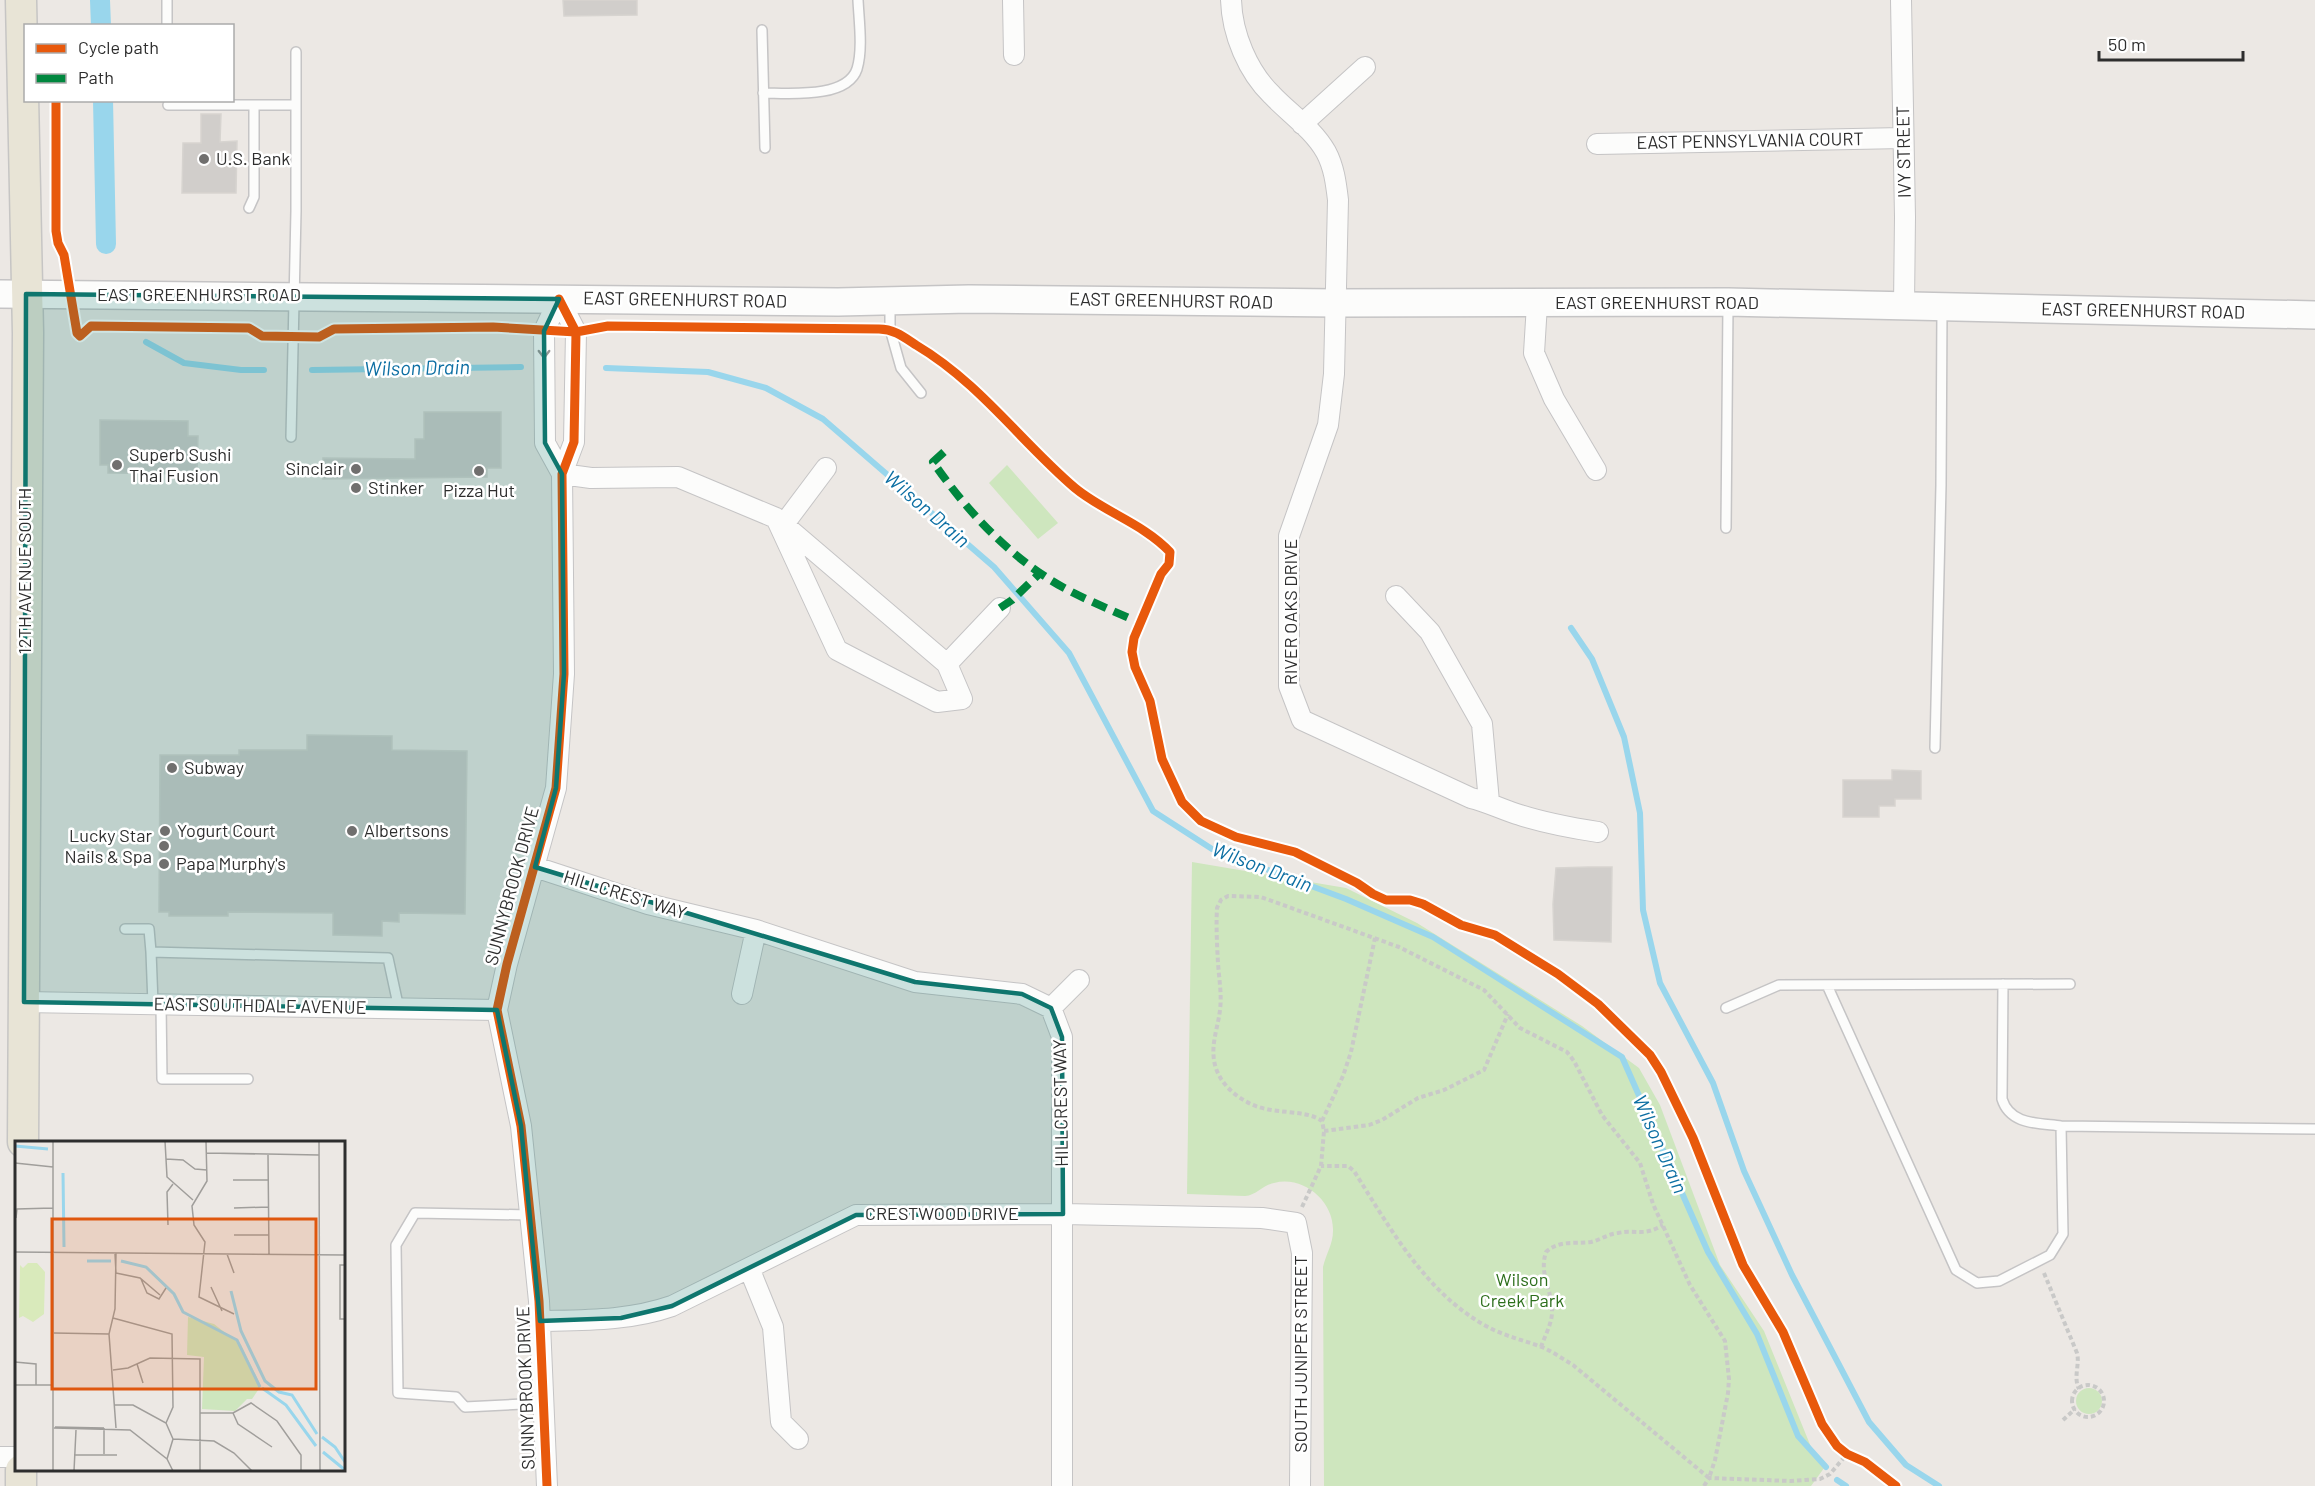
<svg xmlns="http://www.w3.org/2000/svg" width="2315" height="1486" viewBox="0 0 2315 1486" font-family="Barlow,sans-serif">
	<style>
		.green { fill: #cee6be }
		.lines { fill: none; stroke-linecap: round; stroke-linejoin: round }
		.stream { stroke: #99d6ec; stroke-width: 6 }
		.canal { stroke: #99d6ec; stroke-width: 20 }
		.building { fill: #d1cecb; stroke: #d7d4d0; stroke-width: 1.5 }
		.service-casing { stroke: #c5c4c5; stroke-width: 12 }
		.minor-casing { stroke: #c5c4c5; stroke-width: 22 }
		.secondary-casing { stroke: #c5c4c5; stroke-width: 30 }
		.primary-casing { stroke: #c6c5c4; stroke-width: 33 }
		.path { stroke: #c9c9c8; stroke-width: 4; stroke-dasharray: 4.5 3; stroke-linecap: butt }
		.service { stroke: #fcfcfb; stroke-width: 9 }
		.minor { stroke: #fcfcfb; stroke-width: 20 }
		.secondary { stroke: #fcfcfb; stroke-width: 27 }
		.primary { stroke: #e8e4d6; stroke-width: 30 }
		.quiet { stroke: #00873e; stroke-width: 8; stroke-dasharray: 15 8; stroke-linecap: butt }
		.cycleway-casing { stroke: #fff; stroke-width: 13 }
		.cycleway { stroke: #e8590c; stroke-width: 9 }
		.oneway { stroke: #959594 }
		.marked { fill: #0f766e; fill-opacity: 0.2; stroke: #0f766e; stroke-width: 4.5; stroke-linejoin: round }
		.poi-dot { fill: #706f6e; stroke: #fff; stroke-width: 2 }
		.labels { text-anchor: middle; stroke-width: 5; stroke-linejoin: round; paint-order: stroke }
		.street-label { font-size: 18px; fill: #2e2e2e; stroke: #fff }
		.poi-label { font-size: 18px; fill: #2e2e2e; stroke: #fff; text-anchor: start }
		.park-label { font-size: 18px; fill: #2c6e1b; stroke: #fff }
		.water-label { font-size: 20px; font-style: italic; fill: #0d6fa3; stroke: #fff }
		.inset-river { fill: none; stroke: #99d6ec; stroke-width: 3 }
		.inset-road { fill: none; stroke: #a09e9b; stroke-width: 1.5 }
		.view { fill: #df570e; fill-opacity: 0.15; stroke: #df570e; stroke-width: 3 }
		.inset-edge { fill: none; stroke: #2e2e2e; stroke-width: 3 }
	</style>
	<rect width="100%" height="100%" fill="#ece8e4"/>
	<path class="green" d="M1007,465l51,58 -20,16 -49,-56z
		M1192,862l154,26 71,35 165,103 57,42 21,37 60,160 44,66 49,121 14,12 -16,22h-487l-1,-219c3,-13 10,-23 10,-36 1,-30 -30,-56 -59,-48 -12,2 -17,12 -29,13l-58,-2z
		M2076 1401a13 13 0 1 1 26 0a13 13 0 1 1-26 0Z"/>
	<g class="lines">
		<path class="stream" d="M146,342l38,21 57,7h23
			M606,368l102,4 58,16 57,31 171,148 75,86 84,158 59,38 134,50 87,38 189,120 86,195 49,82 41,102 28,31
			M312,370l209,-3
			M1571,628l21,31 32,78 16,76 3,97 17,73 53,100 31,88 48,104 77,147 37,43 33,21
			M1837,1480l9,6"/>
		<path class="canal" d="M100,0l1,26
			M103,100l3,144"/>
	</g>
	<path class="building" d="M563,0h74v15l-73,1z
		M201,114h20l-1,28 17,-1 -1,52h-54l1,-50h18z
		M424,412h77v56h-14v9l-164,2v-21l92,1v-20h9z
		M100,420l88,1v15h10l-1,38 -89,-1v-8h-8z
		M307,735l85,1v14l75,1 -2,163 -66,-1v9l-17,-1v15l-49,-1v-22l-105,-1v4h-59v-4h-10l1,-157h79v-5h68z
		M1892,770l29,1v28h-26v7h-16v11h-36v-37h49z
		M1589,867h23l-1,75 -57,-2 -1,-36 3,-36z"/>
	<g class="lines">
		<g class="service-casing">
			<path id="service" d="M167,0v26
				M762,30l3,118
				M763,93c25,0 84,6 94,-24 6,-20 2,-48 1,-69
				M168,105h86
				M249,208l5,-11v-92h42
				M890,302v27l11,39 20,25
				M291,437l5,-226v-159
				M1726,528l2,-223
				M1935,748l6,-263 1,-177
				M125,929h24l2,23 237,6 11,51
				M151,952l2,52
				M2003,984l-1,115c8,26 36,24 59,27l254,3
				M1827,985l129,285 21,13 22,-2 51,-26 13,-21 -2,-108
				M161,1004l1,75h86
				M1726,1008l53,-23 291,-1
				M530,1215l-115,-2 -19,32 2,148 58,4 9,10 78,-4"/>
		</g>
		<g class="minor-casing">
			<path id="minor" d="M1013,0l1,55
				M1231,0c1,34 17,72 41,95 17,18 41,34 54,57 8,15 10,31 12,48l-4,174 -6,51 -39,111v150l13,34 169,78c17,4 32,12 49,17 25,8 52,13 78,17
				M1901,0l4,217 -1,88
				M1302,124l63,-57
				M1597,144l306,-6
				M559,299l-15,32 1,112 17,31
				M1537,304l-3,49 20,46 42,71
				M562,474l29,4 87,-1 98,41 171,146 15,35 -25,3 -100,-52 -61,-132
				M784,524l42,-56
				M1396,596l34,36 52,92 7,78
				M947,664l53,-56
				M535,867l113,37 108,26 159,52 107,12 29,14 11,29v449
				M742,994l14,-64
				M24,1002l473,8
				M1051,1008l28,-28
				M749,1268l24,59 8,95 17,17
				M540,1321c45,-1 89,0 132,-15l184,-91 207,-1 199,4 34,5 6,30 -2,233
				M0,1457h16
				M547,1486l-8,-185 -18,-175 -24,-116 10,-46 49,-176 8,-114 -2,-200 12,-32 2,-110 -17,-33"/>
		</g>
		<g class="secondary-casing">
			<path id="secondary" d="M0,294l838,8 131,-3 366,4 393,-1 587,13"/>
		</g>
		<g class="primary-casing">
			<path id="primary" d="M21,0l7,333 -5,809
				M21,1486v-16"/>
		</g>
		<path class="path" d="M1322,1121l21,-45 8,-24 24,-114
			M1324,1131l45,-6 13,-5 36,-22 26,-8 40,-20 24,-56
			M1302,1207l19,-41 3,-35 -2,-10c-18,-13 -51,-5 -75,-19 -15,-8 -28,-21 -32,-37 -5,-20 3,-37 5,-55 2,-16 -1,-31 -2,-47 -1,-18 -2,-37 -1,-55l4,-8 7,-4 33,1 138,50 85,43 36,38 47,24 7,9 28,54 38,48 13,41 37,81 35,56 4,38 -1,14 -13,67 -6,18 -136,-113c-10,-6 -20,-13 -31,-18 -19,-7 -38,-11 -56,-21 -61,-34 -96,-98 -132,-155l-6,-5h-27
			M2044,1273l33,80c3,12 -4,24 2,36
			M1541,1347c4,-12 12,-25 11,-38 -1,-21 -13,-36 -6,-57 13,-12 28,-8 45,-10 9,-2 17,-8 27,-9 19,-4 25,4 45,-8
			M2072 1401a16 16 0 1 1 32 0a16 16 0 1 1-32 0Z
			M2063,1420l12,-11
			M1704,1486l5,-8 82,3 29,-2 10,-5 17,-20"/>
		<use href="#service" class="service"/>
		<use href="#minor" class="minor"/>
		<use href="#secondary" class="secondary"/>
		<use href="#primary" class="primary"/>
		<path class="quiet" d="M944,452l-11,10c31,45 70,88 116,117 26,17 63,31 91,44
			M1000,608l12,-8 28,-27"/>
		<g class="cycleway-casing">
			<path id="cycleway" d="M56,100v131l2,12 6,12 13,78 3,3 11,-10 158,2 13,8 57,1 15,-8 159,-2 83,5 32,-6 271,3c15,0 25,8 37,16 64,38 104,96 159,143 29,24 69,36 95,64l-1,12 -8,10 -27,64 -2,14 3,15 15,34 12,58 20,43 19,19 35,16 59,15 62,31 16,11 13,6h24l13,4 38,21 34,10 63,39 40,30 52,51 11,17 32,66 50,127 40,67 39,92 15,22 10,8 18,8 31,24
				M547,1486l-8,-185 -18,-175 -24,-116 10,-46 49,-176 8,-114 -2,-200 12,-32 2,-110 -17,-33"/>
		</g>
		<use href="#cycleway" class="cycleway"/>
	</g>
	<defs><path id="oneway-chevron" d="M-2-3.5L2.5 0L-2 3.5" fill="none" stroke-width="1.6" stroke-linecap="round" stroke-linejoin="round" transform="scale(1.5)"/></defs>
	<use class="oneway" href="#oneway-chevron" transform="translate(544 354) rotate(90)"/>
	<path class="marked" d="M26,294l533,5 -15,32 1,112 17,31 2,200 -8,114 -21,79 380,115 107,12 29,14 11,29 1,177 -207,1 -184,91 -51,12 -81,3 -19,-195 -24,-116 -473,-8z"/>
	<g class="poi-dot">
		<circle cx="204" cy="159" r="6"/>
		<circle cx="117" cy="465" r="6"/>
		<circle cx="356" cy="469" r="6"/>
		<circle cx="479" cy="471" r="6"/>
		<circle cx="356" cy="488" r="6"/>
		<circle cx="172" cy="768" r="6"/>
		<circle cx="165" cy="831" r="6"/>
		<circle cx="352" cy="831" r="6"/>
		<circle cx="164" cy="846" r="6"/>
		<circle cx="164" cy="864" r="6"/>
	</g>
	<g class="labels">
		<g class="street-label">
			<text transform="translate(1750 141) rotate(-1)" y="6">EAST PENNSYLVANIA COURT</text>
			<text transform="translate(1904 152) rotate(-91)" y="6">IVY STREET</text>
			<text x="199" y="301">EAST GREENHURST ROAD</text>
			<text transform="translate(685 300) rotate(1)" y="6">EAST GREENHURST ROAD</text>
			<text transform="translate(1171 301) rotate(1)" y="6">EAST GREENHURST ROAD</text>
			<text x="1657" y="309">EAST GREENHURST ROAD</text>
			<text transform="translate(2143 311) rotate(1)" y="6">EAST GREENHURST ROAD</text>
			<text transform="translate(25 571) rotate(-90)" y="6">12TH AVENUE SOUTH</text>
			<text transform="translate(1291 612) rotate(-90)" y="6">RIVER OAKS DRIVE</text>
			<text transform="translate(512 886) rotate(-75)" y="6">SUNNYBROOK DRIVE</text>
			<text transform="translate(625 895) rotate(17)" y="6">HILLCREST WAY</text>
			<text transform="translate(260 1006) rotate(1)" y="6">EAST SOUTHDALE AVENUE</text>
			<text transform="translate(1061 1103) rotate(-91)" y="6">HILLCREST WAY</text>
			<text x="942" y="1220">CRESTWOOD DRIVE</text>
			<text transform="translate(1301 1354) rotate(-90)" y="6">SOUTH JUNIPER STREET</text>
			<text transform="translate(526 1388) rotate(-92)" y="6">SUNNYBROOK DRIVE</text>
		</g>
		<g class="poi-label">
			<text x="216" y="165">U.S. Bank</text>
			<text x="129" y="461">Superb Sushi<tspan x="129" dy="21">Thai Fusion</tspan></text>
			<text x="344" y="475" text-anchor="end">Sinclair</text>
			<text x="368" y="494">Stinker</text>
			<text x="479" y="497" text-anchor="middle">Pizza Hut</text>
			<text x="184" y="774">Subway</text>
			<text x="177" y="837">Yogurt Court</text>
			<text x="364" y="837">Albertsons</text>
			<text x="152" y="842" text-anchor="end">Lucky Star<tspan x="152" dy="21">Nails &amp; Spa</tspan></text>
			<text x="176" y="870">Papa Murphy's</text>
		</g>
		<g class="park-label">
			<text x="1522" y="1286">Wilson<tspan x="1522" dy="21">Creek Park</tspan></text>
		</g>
		<g class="water-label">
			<text transform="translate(417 368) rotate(-1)" y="7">Wilson Drain</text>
			<text transform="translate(927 509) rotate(41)" y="7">Wilson Drain</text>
			<text transform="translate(1262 867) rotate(21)" y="7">Wilson Drain</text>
			<text transform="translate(1660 1144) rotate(66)" y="7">Wilson Drain</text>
		</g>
	</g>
	<g transform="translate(15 1141)">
		<rect width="330" height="330" fill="#ece8e4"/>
		<path d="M173,176l26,7 27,21 20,41 -9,13h-5l-12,12 -33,-2 2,-52 -17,-2z" fill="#cee6be"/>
		<path d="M13,122h9l8,9 -1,42 -11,8 -10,-6 -4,2 1,-53 3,3z" fill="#d9eabb"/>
		<path class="inset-river" d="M0,5l33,3M48,32l1,74M72,120h24M106,120l25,6 28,27 9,18 54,28 23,47M216,150l10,40 24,50 14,11 13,3 25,39M247,247l24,17 30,41M307,296l13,10 10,15M308,311l22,18"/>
		<path class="inset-road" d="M38,0v330M150,0l2,36 26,23M191,0l1,40 -15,25 2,19 11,17 -6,55 35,17M304,0l1,330M192,12l112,2M253,14l1,99M151,18l17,1 12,9 12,1M0,22l38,4M218,39h35M219,67l35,-1M1,77l1,-9 36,-1M153,84l-1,-33 6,-8M219,94h35M0,111l330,3M101,112l-1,56 -6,25 7,94M100,113l1,19M212,113l7,19M330,124h-5v54h5M101,132l24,5 20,17M126,138l6,14 12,6 7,-11M196,146l11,24M98,177l59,16 1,73 -7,16M39,192l55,1M0,221l21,2v21M122,223l6,19M98,229l15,-2 22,-10 50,1v112M0,244h38M100,264h18l33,18 7,16 -6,20M185,272h33l18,-10 26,18 24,34v16M218,272l5,11 34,23M40,286l49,1M39,287l76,2 37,29 6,12M158,298l41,2 20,12 18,18M89,313v-26M59,314h43M59,330l2,-41"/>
		<path class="view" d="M37,78h264v170h-264z"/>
		<rect width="330" height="330" class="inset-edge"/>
	</g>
	<rect x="24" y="24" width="210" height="78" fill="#ffffff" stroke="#ababab" stroke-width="1.5"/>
	<rect x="36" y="44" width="30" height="9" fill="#e8590c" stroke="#ababab" stroke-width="1.5"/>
	<text x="78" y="54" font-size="18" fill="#2e2e2e">Cycle path</text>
	<rect x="36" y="74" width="30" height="9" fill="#00873e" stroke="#ababab" stroke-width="1.5"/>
	<text x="78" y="84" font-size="18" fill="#2e2e2e">Path</text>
	<path d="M2099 51v9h144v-9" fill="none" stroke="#2e2e2e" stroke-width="3"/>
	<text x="2108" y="51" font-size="18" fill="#2e2e2e" stroke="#ffffff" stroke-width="4.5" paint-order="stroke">50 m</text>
</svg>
